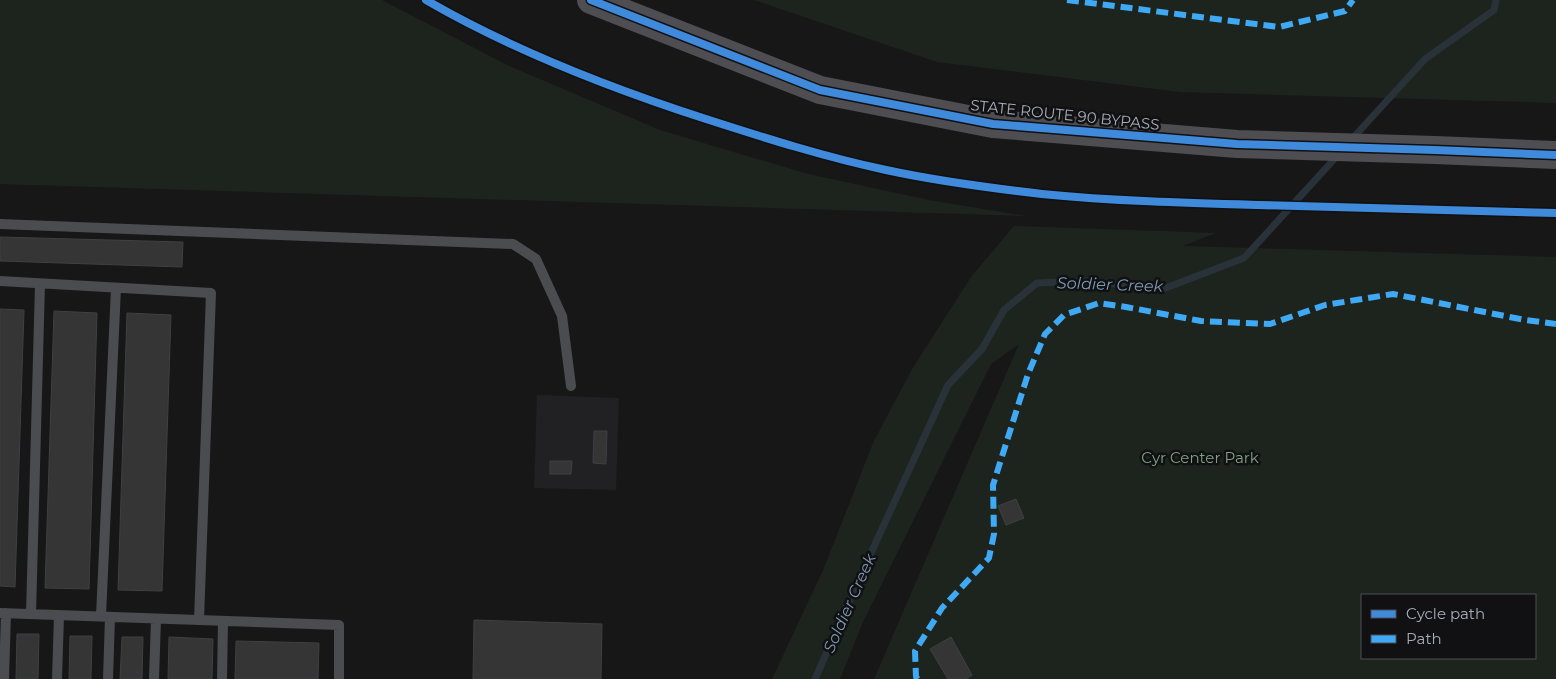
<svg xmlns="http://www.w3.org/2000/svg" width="1556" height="679" viewBox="0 0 1556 679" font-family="Montserrat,sans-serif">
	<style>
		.built { fill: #212123 }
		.green { fill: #1d241e; fill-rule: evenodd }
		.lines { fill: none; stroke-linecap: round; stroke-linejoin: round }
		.stream { stroke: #2a3239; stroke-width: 7 }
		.building { fill: #353536; stroke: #3f4043 }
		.service { stroke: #4b4c50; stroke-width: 10 }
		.trunk { stroke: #4e4e52; stroke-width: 28 }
		.quiet { stroke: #3fa9f5; stroke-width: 6; stroke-dasharray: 12 6; stroke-linecap: butt }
		.cycleway-casing { stroke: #111113; stroke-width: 11 }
		.cycleway { stroke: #408adc; stroke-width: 8 }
		.labels { text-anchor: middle; stroke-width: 5; stroke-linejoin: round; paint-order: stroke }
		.street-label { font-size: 15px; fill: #a8adb8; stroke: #111113 }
		.park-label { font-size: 15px; fill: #7fa381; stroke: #111113 }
		.water-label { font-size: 16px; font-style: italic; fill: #7f9bb3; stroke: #111113 }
	</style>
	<rect width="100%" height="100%" fill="#171717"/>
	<path class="built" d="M537,395l82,3 -3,92 -82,-2z"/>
	<path class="green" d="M0,0h382l125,65 153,65 148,44 121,26 97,16 -1026,-32z
		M754,0h802v103l-376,-11 -243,-30z
		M1014,226l202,7 -33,13 373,11v422h-682l145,-335 -28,20 -128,258 -23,57h-68l52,-111 49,-125 39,-74 59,-92zM1362,595h173v63h-173z"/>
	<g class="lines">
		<path class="stream" d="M1352,139l73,-80 69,-49 2,-10
			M815,679l45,-102 88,-192 34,-36 22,-39 33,-27 50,-2 76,8 81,-31 94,-103"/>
	</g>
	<path class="building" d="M0,237l183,5 -1,25 -182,-6z
		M0,309l24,1 -9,277 -15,-1z
		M54,311l43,2 -8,276 -44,-1z
		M127,313l44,2 -9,276 -44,-1z
		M594,431h13l-1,33 -13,-1z
		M550,461h22l-1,13h-21z
		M1016,499l8,19 -18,7 -8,-19z
		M474,620l128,4 -1,55h-128z
		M17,634h22l-1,45h-22z
		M70,636h22l-1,43h-22z
		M122,637h21l-1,42h-22z
		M169,637l44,2 -1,40h-44z
		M951,637l21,38 -6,4h-18l-18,-30z
		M236,641l83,2 -1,36h-83z"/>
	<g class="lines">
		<path class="service" d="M0,224l513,20 23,15 26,57 9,70
			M0,281l211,12 -12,327
			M0,613l339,12v54
			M31,614l9,-330
			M101,616l15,-328
			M4,679l2,-66
			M57,679l2,-64
			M108,679l2,-62
			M154,679l2,-60
			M222,679l1,-58"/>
		<path class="trunk" d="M591,0l229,90 173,34 244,20 198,6 121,5"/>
		<path class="quiet" d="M1067,0l212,27 66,-16 8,-11
			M918,679l-2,-2 -1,-26 27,-43 47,-50 5,-24 -1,-49 35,-111 17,-40 19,-19 35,-12 27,4 75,14 69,3 55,-19 68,-11 132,26 31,4"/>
		<g class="cycleway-casing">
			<path id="cycleway" d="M426,0c88,51 184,88 280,119 59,19 119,38 180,51 51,11 104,18 156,24 71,7 144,9 216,11 99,3 199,5 298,8
				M591,0l229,90 173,34 244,20 198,6 121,5"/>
		</g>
		<use href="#cycleway" class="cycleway"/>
	</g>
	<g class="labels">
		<g class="street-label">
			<text transform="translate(1065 115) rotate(6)" y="5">STATE ROUTE 90 BYPASS</text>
		</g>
		<g class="park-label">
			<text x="1200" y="463">Cyr Center Park</text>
		</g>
		<g class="water-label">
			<text transform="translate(1110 284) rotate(2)" y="6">Soldier Creek</text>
			<text transform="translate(849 603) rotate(-66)" y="6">Soldier Creek</text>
		</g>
	</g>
	<rect x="1361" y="594" width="175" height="65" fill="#111113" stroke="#4d4f55"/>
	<rect x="1371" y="610" width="25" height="8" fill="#408adc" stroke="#4d4f55"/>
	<text x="1406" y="619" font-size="15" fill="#a8adb8">Cycle path</text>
	<rect x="1371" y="635" width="25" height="8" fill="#3fa9f5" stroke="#4d4f55"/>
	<text x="1406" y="644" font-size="15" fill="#a8adb8">Path</text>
</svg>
